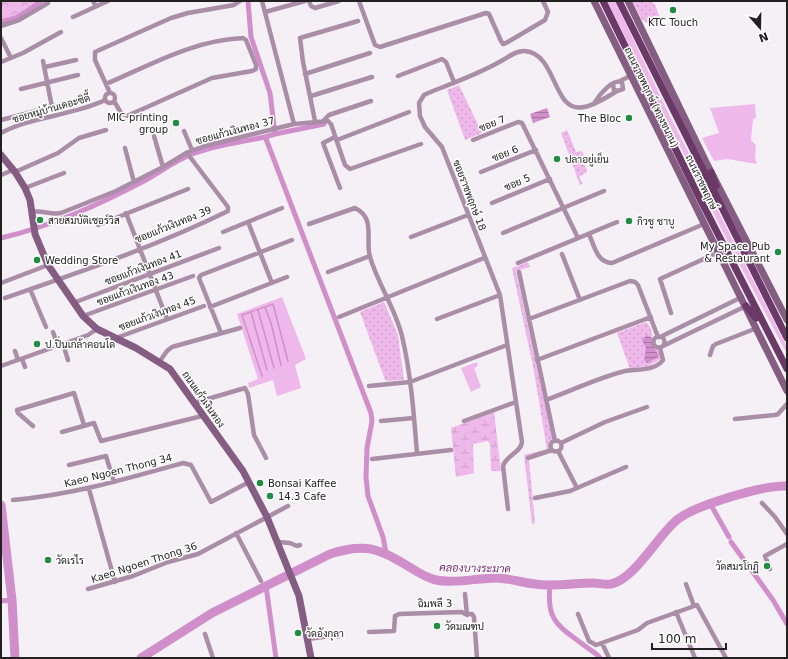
<svg xmlns="http://www.w3.org/2000/svg" width="788" height="659" viewBox="0 0 788 659" font-family="'DejaVu Sans',Sarabun,sans-serif">
	<style>
		.grass { fill: #eeb9ea }
		.forest { fill: url(#forest-crowns) }
		.wetland { fill: url(#wetland-marsh) }
		.park { fill: url(#park-dots) }
		.water { fill: url(#water-rules) }
		.lines { fill: none; stroke-linecap: round; stroke-linejoin: round }
		.stream { stroke: #d08ecb; stroke-width: 1.5 }
		.canal { stroke: #d08ecb; stroke-width: 5 }
		.river { stroke: #d08ecb; stroke-width: 9 }
		.street { stroke: #aa8da7; stroke-width: 4.5 }
		.secondary { stroke: #855c82; stroke-width: 7 }
		.primary { stroke: #6a3968; stroke-width: 7 }
		.poi-dot { fill: #238c43; stroke: #fff; stroke-width: 1.5 }
		.labels { text-anchor: middle; stroke-width: 3; stroke-linejoin: round; paint-order: stroke }
		.poi-label { font-size: 10px; fill: #222021; stroke: #fff; text-anchor: start }
		.street-label { font-size: 10px; fill: #222021; stroke: #fff }
		.water-label { font-size: 11px; font-style: italic; fill: #792c77; stroke: #fff }
	</style>
	<defs>
		<pattern id="forest-crowns" width="20" height="18" patternUnits="userSpaceOnUse"><rect width="20" height="18" fill="#eeb9ea"/><path d="M2 6a3 3 0 1 1 6 0M12 15a3 3 0 1 1 6 0" fill="none" stroke="#cc9fc8"/></pattern>
		<pattern id="wetland-marsh" width="20" height="14" patternUnits="userSpaceOnUse"><rect width="20" height="14" fill="#eeb9ea"/><path d="M1 5h8M5 5V1M11 12h8M15 12V8" fill="none" stroke="#cc9fc8"/></pattern>
		<pattern id="park-dots" width="8" height="8" patternUnits="userSpaceOnUse"><rect width="8" height="8" fill="#eeb9ea"/><path d="M2 2h.1M6 6h.1" fill="none" stroke="#cc9fc8" stroke-width="1.8" stroke-linecap="round"/></pattern>
		<pattern id="water-rules" width="6" height="5" patternUnits="userSpaceOnUse"><rect width="6" height="5" fill="#d08ecb"/><path d="M0 2.5h6" fill="none" stroke="#a874a4"/></pattern>
	</defs>
	<rect width="100%" height="100%" fill="#f5f0f5"/>
	<path class="grass" d="M607,1h8l51,107 121,239v7l-57,-108z
		M755,104l1,14 -3,1 -2,21 5,5 -1,12 2,7 -30,-5 -13,2 -12,-23 17,-5 -9,-25z
		M282,297l24,62 -11,6 6,23 -24,8 -4,-16 -24,8 -1,-5 10,-4 -21,-65z
		M477,362l1,4 -4,2 7,19 -10,5 -10,-24z"/>
	<path class="forest" d="M1,1h37l-23,15 -14,4z"/>
	<path class="wetland" d="M494,412l7,59h-10l-1,-26 -2,-4 -15,3 1,29 -18,4 -5,-49z"/>
	<path class="park" d="M632,1h20l3,4 6,15 -11,4 -8,-4z
		M459,85l23,48 -17,7 -18,-50z
		M567,130l9,22 6,-1 4,10 -2,1 3,10 -8,5 4,7 -3,1 -19,-52z
		M528,262l2,5 -14,4 37,169 -5,11 -21,6v3h2l6,63 -3,1 -8,-69 23,-6 -14,-83 -21,-98z
		M384,302l14,33 6,45 -16,1 -3,-1 -25,-68z
		M646,322c9,9 5,17 8,26l4,1 3,10 -12,7 -19,3 -13,-36z"/>
	<path class="water" d="M547,108l3,9 -17,6 -3,-9z
		M647,335l5,3c-1,11 4,9 7,19l-12,6 -3,-3 2,-12 -4,-8z"/>
	<g class="lines">
		<path class="stream" d="M265,307l6,16 10,42
			M258,310l16,58
			M251,312l16,58
			M262,376l-20,-61 31,-11 15,57"/>
		<path class="canal" d="M248,1l3,36 19,56 5,41 -10,3 1,2 105,274 1,8 -5,27 -1,29 2,19 15,41 3,16
			M1,22l15,-4 26,-17
			M275,134l49,-10
			M1,238c51,-12 97,-33 143,-57 16,-9 31,-20 48,-27 23,-9 49,-12 73,-17
			M711,505l18,32
			M1,534l3,-1
			M731,542l42,58 14,24
			M550,585c-4,37 9,41 35,61 5,4 12,7 15,12
			M266,586l10,72
			M1,601l11,-1"/>
		<path class="river" d="M1,505l11,95 3,58
			M141,658l71,-45 118,-59c37,-12 49,-5 81,14 8,5 16,10 25,12 19,4 41,-2 60,-2 13,0 27,5 39,6 19,3 39,-1 58,-1 6,0 12,2 18,1 24,-5 47,-49 67,-65 19,-14 85,-34 109,-33"/>
		<path class="street" d="M93,1l3,5
			M262,1l32,123
			M309,1l2,5 4,2 24,-7
			M359,1l16,44 5,2 106,-34 3,1 12,27 2,3 3,-1 39,-23 3,-8 -5,-11
			M265,12l40,-11
			M73,17l35,-16
			M1,26l18,-6 29,-17
			M1,38l10,20
			M43,61l9,46
			M1,62l22,-9 38,-21
			M45,67l31,-7
			M305,74l65,-21
			M398,76l44,-17 4,3 8,20
			M620,81l10,-5
			M106,84c44,-19 88,-44 137,-46l3,2 10,25v4l-4,2 -40,7 -85,38 -6,-3 -7,-12
			M21,89l57,-14
			M105 98a5 5 0 1 1 10 0a5 5 0 1 1-10 0Z
			M110,93l-15,-33v-8l76,-34 17,-5 46,-8 6,-4
			M311,96l61,-19
			M595,102c5,-8 17,-23 27,-20l1,7 -6,2 -3,-1 -1,-5
			M1,120l82,-21
			M324,120l5,-5 42,-14
			M315,121l-12,-59 -3,-24 58,-17
			M184,131l8,19
			M1,133c32,-17 71,-17 104,-33
			M154,136l9,31
			M335,137l-12,6 17,45
			M337,140l72,-28
			M473,140l45,-18 4,1 56,115
			M125,148l9,34
			M15,172l43,-19 21,-15 27,-8
			M481,172l55,-22
			M1,175l12,-5
			M25,188l39,-15
			M492,203l58,-24
			M32,212c10,-2 19,3 29,1l55,-22 47,-24 25,-15 17,-6 89,-22 34,-3 3,3 14,41 5,4 71,-25
			M126,213l41,106
			M248,222l24,61
			M309,224l46,-16c21,10 10,31 15,49 8,27 25,51 32,79 9,38 12,79 15,118
			M98,225l90,-36
			M223,232l59,-24
			M503,233l101,-42
			M589,234c5,11 8,29 23,29l92,-39
			M411,237l57,-22
			M562,254l18,46
			M518,263l99,-41
			M328,272l42,-16
			M519,272l36,169
			M1,283l47,-18
			M30,289l16,38
			M5,298c75,-26 152,-52 223,-87v-4l-41,-54
			M73,303l146,-55
			M210,307l77,-30
			M671,313l-11,-34 59,-27
			M83,316l110,-40
			M339,317l145,-59
			M437,319l63,-24
			M529,319l101,-38 5,1 3,3 20,52
			M53,332l5,14
			M221,333l-22,-55 2,-3 91,-35
			M653.5 342a5.5 5.5 0 1 1 11 0a5.5 5.5 0 1 1-11 0Z
			M660,337l82,-40
			M116,338l88,-32
			M63,344l5,16
			M663,346l83,-40
			M15,351l3,9
			M710,355l3,-9 3,-2 41,-16
			M22,359l3,8
			M537,360l114,-43
			M160,361l7,-10 5,-4 68,-19
			M1,366l87,-31 9,-6
			M369,386l41,-4 97,-37
			M546,400c25,-9 54,-23 79,-29 12,-2 30,0 38,-11l-3,-12
			M194,403l51,-15 3,6 6,41 12,23
			M735,419l40,-4 3,-1 9,-10
			M381,421l33,-3
			M464,421l52,-19
			M33,426l-15,-13 -1,-3 57,-17 10,32
			M62,432l32,-9 7,18 101,-25
			M550.5 446a5.5 5.5 0 1 1 11 0a5.5 5.5 0 1 1-11 0Z
			M561,443l44,-21 42,-15
			M558,451l19,37
			M528,458l24,-8
			M372,459l79,-9
			M69,465l37,-9 8,26
			M89,489l26,93
			M535,498l35,-7 56,-24
			M13,500c58,-5 113,-21 170,-37l8,2 20,37 38,-20
			M762,503l13,14 12,17
			M508,509l-5,-43c3,-11 18,-13 19,-24l-22,-147 -58,-148 -17,-20 -5,-11 -1,-13 5,-8 4,-2c25,-10 51,-19 75,-33 7,-4 14,-10 22,-9 33,3 27,63 59,56 8,-1 25,-11 33,-16
			M236,533l25,48
			M278,542l12,1 7,3 3,-1
			M770,569l-5,-13 22,-12
			M686,584l8,22
			M88,589l45,-13 35,-14 30,-8 90,-48
			M465,594l2,21
			M676,612l19,46
			M578,614l11,27 7,4 42,-15 9,-7 50,-18 29,53
			M369,632l25,-1 1,-15 4,-2 63,-2 3,2h7l2,3 3,41
			M205,634l8,24
			M308,639l29,-4 1,2
			M602,643l7,15"/>
		<path class="secondary" d="M594,1l193,390
			M628,1l78,161 81,158
			M1,155l14,17 10,16 5,12 5,34 13,31 35,51 14,13 39,19 34,21 73,102 24,46 32,79 12,62"/>
		<path class="primary" d="M603,1l94,192 90,176
			M619,1l168,337
			M711,172l5,14
			M746,306l10,12"/>
	</g>
	<g class="poi-dot">
		<circle cx="673" cy="10" r="4"/>
		<circle cx="629" cy="118" r="4"/>
		<circle cx="176" cy="123" r="4"/>
		<circle cx="557" cy="159" r="4"/>
		<circle cx="40" cy="220" r="4"/>
		<circle cx="629" cy="221" r="4"/>
		<circle cx="778" cy="252" r="4"/>
		<circle cx="37" cy="260" r="4"/>
		<circle cx="37" cy="344" r="4"/>
		<circle cx="260" cy="483" r="4"/>
		<circle cx="270" cy="496" r="4"/>
		<circle cx="48" cy="560" r="4"/>
		<circle cx="767" cy="566" r="4"/>
		<circle cx="437" cy="626" r="4"/>
		<circle cx="298" cy="633" r="4"/>
	</g>
	<g class="labels">
		<g class="poi-label">
			<text x="673" y="26" text-anchor="middle">KTC Touch</text>
			<text x="168" y="121" text-anchor="end">MIC printing<tspan x="168" dy="12">group</tspan></text>
			<text x="621" y="122" text-anchor="end">The Bloc</text>
			<text x="565" y="163">ปลาอยู่เย็น</text>
			<text x="48" y="224">สายสมบัติเซอร์วิส</text>
			<text x="637" y="225">กิวชู ชาบู</text>
			<text x="770" y="250" text-anchor="end">My Space Pub<tspan x="770" dy="12">&amp; Restaurant</tspan></text>
			<text x="45" y="264">Wedding Store</text>
			<text x="45" y="348">ป.ปิ่นเกล้าคอนโด</text>
			<text x="268" y="487">Bonsai Kaffee</text>
			<text x="278" y="500">14.3 Cafe</text>
			<text x="56" y="564">วัดเรไร</text>
			<text x="759" y="570" text-anchor="end">วัดสมรโกฏิ</text>
			<text x="445" y="630">วัดมณฑป</text>
			<text x="306" y="637">วัดอังกุลา</text>
		</g>
		<g class="street-label">
			<text transform="translate(652 97) rotate(64)" y="4">ถนนราชพฤกษ์ (ทางขนาน)</text>
			<text transform="translate(51 108) rotate(-16)" y="4">ซอยหมู่บ้านเดอะซิตี้</text>
			<text transform="translate(492 123) rotate(-22)" y="4">ซอย 7</text>
			<text transform="translate(235 130) rotate(-15)" y="4">ซอยแก้วเงินทอง 37</text>
			<text transform="translate(505 153) rotate(-22)" y="4">ซอย 6</text>
			<text transform="translate(517 182) rotate(-23)" y="4">ซอย 5</text>
			<text transform="translate(702 182) rotate(64)" y="4">ถนนราชพฤกษ์</text>
			<text transform="translate(470 195) rotate(69)" y="4">ซอยราชพฤกษ์ 18</text>
			<text transform="translate(173 224) rotate(-22)" y="4">ซอยแก้วเงินทอง 39</text>
			<text transform="translate(143 267) rotate(-21)" y="4">ซอยแก้วเงินทอง 41</text>
			<text transform="translate(135 288) rotate(-20)" y="4">ซอยแก้วเงินทอง 43</text>
			<text transform="translate(157 313) rotate(-20)" y="4">ซอยแก้วเงินทอง 45</text>
			<text transform="translate(204 399) rotate(55)" y="4">ถนนแก้วเงินทอง</text>
			<text transform="translate(118 470) rotate(-14)" y="4">Kaeo Ngoen Thong 34</text>
			<text transform="translate(144 562) rotate(-18)" y="4">Kaeo Ngoen Thong 36</text>
			<text transform="translate(435 603) rotate(-1)" y="4">ฉิมพลี 3</text>
		</g>
		<g class="water-label">
			<text transform="translate(475 568) rotate(1)" y="4">คลองบางระมาด</text>
		</g>
	</g>
	<rect width="788" height="659" fill="none" stroke="#222021" stroke-width="4"/>
	<g transform="translate(760 28) rotate(160)" stroke="#ffffff" stroke-width="3" paint-order="stroke">
	<path d="M0-3L7 15L0 10L-7 15Z" fill="#222021"/>
	<text y="-6" font-size="11" font-weight="bold" text-anchor="middle" fill="#222021">N</text>
	</g>
	<path d="M652 643v6h74v-6" fill="none" stroke="#222021" stroke-width="2"/>
	<text x="658" y="643" font-size="12" fill="#222021" stroke="#ffffff" stroke-width="3" paint-order="stroke">100 m</text>
</svg>
